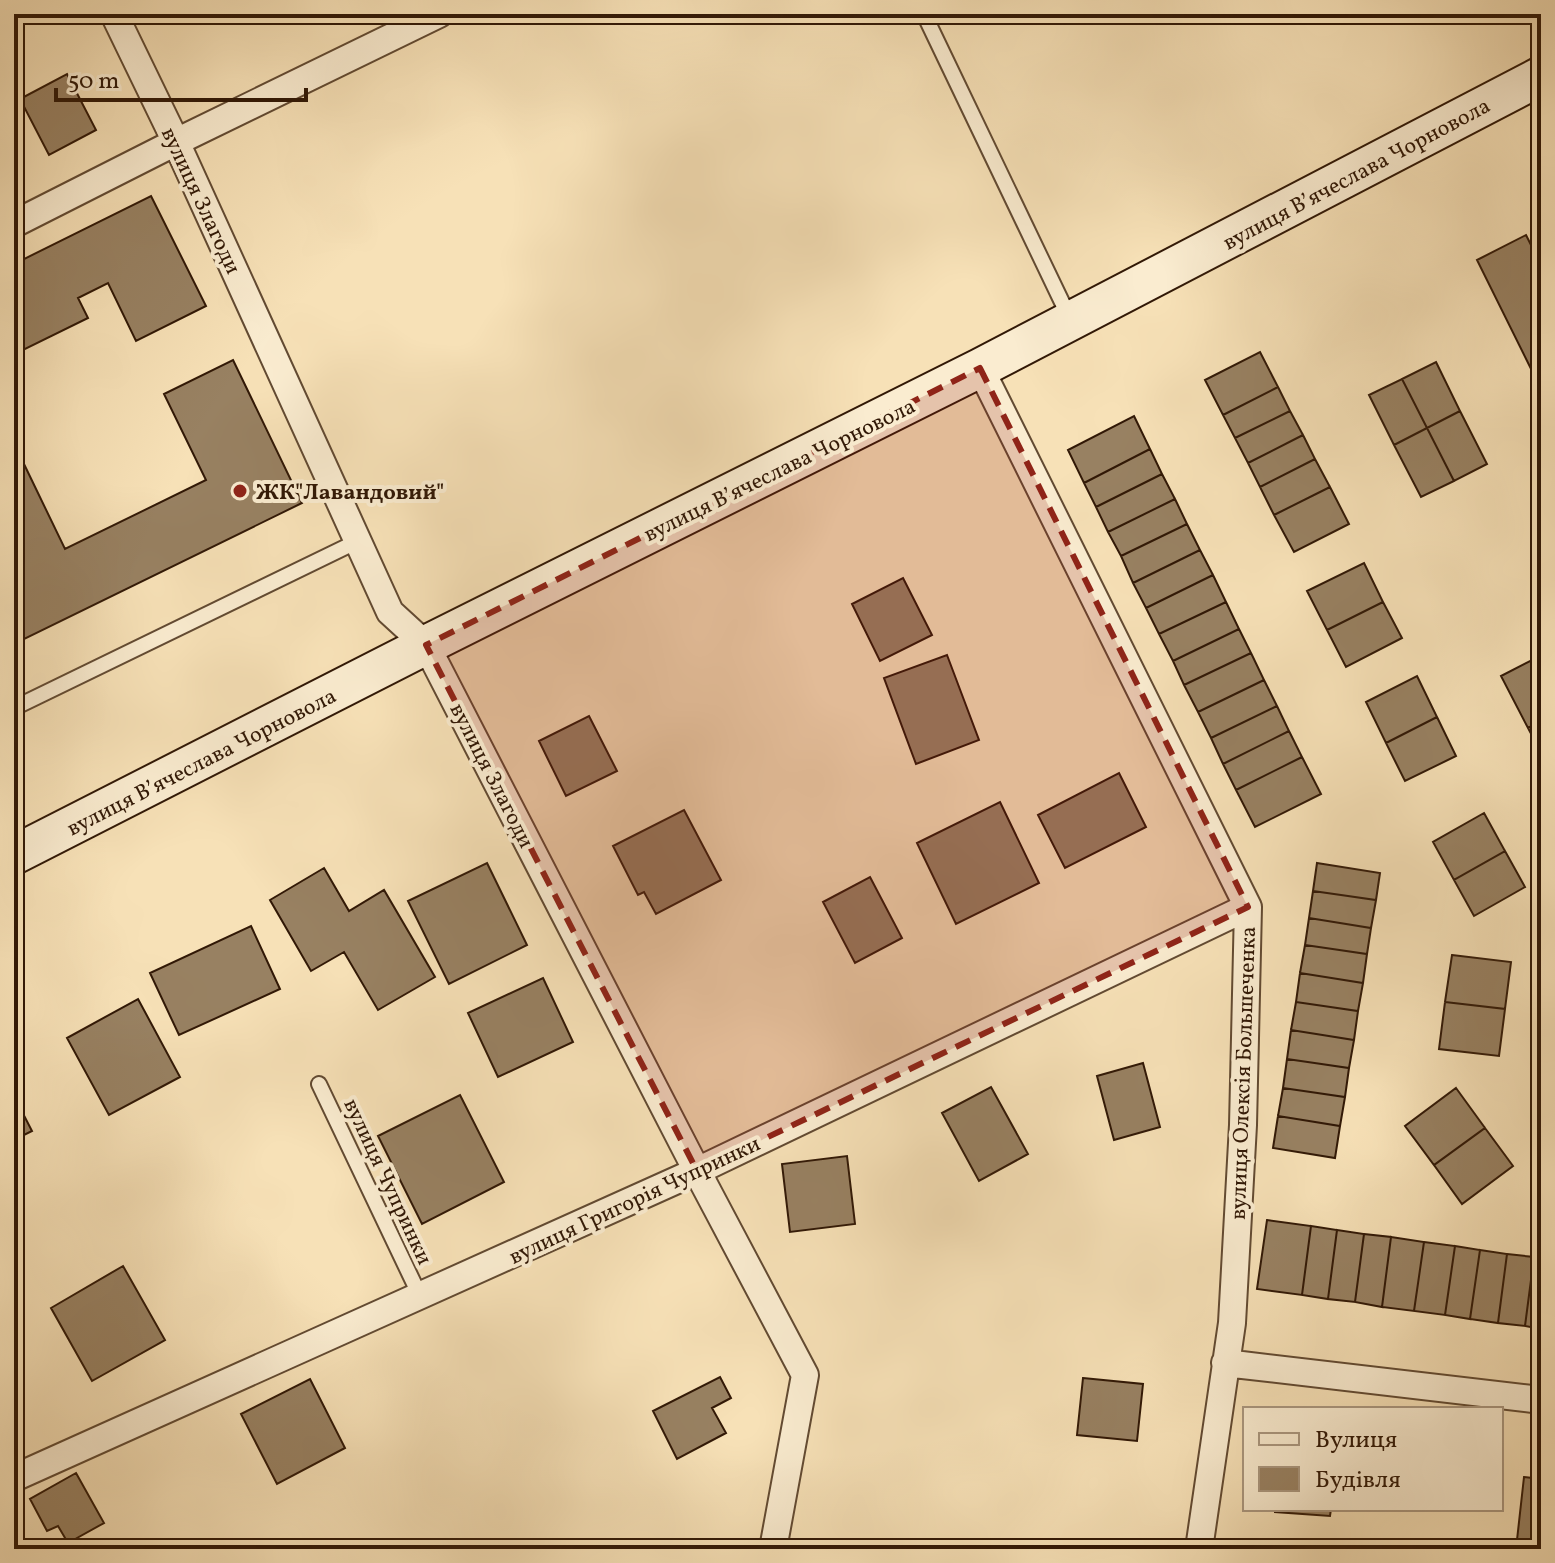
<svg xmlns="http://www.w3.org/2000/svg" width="1555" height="1563" viewBox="0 0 1555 1563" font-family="Vollkorn,serif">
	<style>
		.building { fill: #988162; stroke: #311806; stroke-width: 2 }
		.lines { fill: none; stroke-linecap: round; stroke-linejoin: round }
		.lane-casing { stroke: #624a32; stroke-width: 18 }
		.street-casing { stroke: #624a32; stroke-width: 30 }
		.secondary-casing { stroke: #311806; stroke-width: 42 }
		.lane { stroke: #faecd0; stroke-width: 14 }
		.street { stroke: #faecd0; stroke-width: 26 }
		.secondary { stroke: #faecd0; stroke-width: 38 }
		.marked { fill: #8f2418; fill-opacity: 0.2; stroke: #8f2418; stroke-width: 6; stroke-dasharray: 16 10; stroke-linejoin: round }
		.poi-dot { fill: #8f2418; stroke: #faecd0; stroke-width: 3 }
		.labels { text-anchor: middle; stroke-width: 8; stroke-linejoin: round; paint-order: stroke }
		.street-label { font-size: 22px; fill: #311806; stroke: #faecd0 }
		.poi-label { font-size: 22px; font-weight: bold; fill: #311806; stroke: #faecd0; text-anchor: start }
	</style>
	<rect width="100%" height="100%" fill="#f7e1b7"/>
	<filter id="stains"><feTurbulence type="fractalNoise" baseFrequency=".0025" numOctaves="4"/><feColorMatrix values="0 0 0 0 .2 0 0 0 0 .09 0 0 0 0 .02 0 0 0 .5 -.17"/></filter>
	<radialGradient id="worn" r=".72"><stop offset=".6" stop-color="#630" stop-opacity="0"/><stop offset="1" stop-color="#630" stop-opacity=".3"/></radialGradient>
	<path class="building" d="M67,74l29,56 -47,25 -29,-56z
		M151,196l55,110 -70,35 -28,-58 -30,15 10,20 -67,33 -7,-14v-73z
		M1526,235l15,30v124l-64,-129z
		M1260,352l18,35 -55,28 -18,-35z
		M233,360l69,143 -288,141v-177l9,-5 42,87 141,-69 -42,-86z
		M1436,362l24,49 -33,17 -25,-49z
		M1402,379l25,49 -33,17 -25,-50z
		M1278,387l12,24 -55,27 -12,-23z
		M1290,411l13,24 -55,28 -13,-25z
		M1460,411l27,53 -33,17 -27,-53z
		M1134,416l16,33 -66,34 -16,-33z
		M1427,428l27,53 -33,16 -27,-52z
		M1303,435l12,24 -55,28 -12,-24z
		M1150,449l12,25 -66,33 -12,-24z
		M1315,459l15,28 -56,28 -14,-28z
		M1162,474l13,25 -67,33 -12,-25z
		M1330,487l19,37 -55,28 -20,-37z
		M1175,499l12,25 -66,32 -13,-24z
		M1187,524l13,26 -67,33 -12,-27z
		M1200,550l13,25 -67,33 -13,-25z
		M1364,563l19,39 -56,28 -20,-39z
		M1213,575l13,27 -67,32 -13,-26z
		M903,578l29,57 -52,26 -28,-57z
		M1226,602l13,27 -66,32 -14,-27z
		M1383,602l19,36 -56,29 -19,-37z
		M1239,629l12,24 -67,32 -11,-24z
		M1251,653l13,27 -66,32 -14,-27z
		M947,655l32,85 -63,24 -32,-86z
		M1540,656l1,65 -13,7 -27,-52z
		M1417,676l20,41 -51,26 -20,-41z
		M1264,680l13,26 -66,32 -13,-26z
		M1277,706l12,25 -66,33 -12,-26z
		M589,716l28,55 -51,25 -27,-55z
		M1437,717l19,39 -51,25 -19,-38z
		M1541,721v32l-13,-25z
		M1289,731l13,26 -66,33 -13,-26z
		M1302,757l19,37 -66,33 -19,-37z
		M1119,773l27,54 -81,41 -27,-53z
		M1000,802l39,81 -83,41 -39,-81z
		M684,810l37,70 -65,34 -12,-22 -6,3 -25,-49z
		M1484,813l21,38 -51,29 -21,-38z
		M1505,851l20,36 -51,29 -20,-36z
		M487,863l40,82 -78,39 -41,-83z
		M1317,863l63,10 -4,27 -63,-9z
		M324,868l25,43 35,-21 51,87 -57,33 -34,-58 -33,19 -41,-71z
		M870,877l32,61 -47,25 -32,-61z
		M1313,891l63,9 -5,28 -62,-10z
		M1309,918l62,10 -4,26 -62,-9z
		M251,926l29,63 -101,46 -29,-62z
		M1305,945l62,9 -4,29 -63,-10z
		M1452,955l59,7 -6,47 -60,-7z
		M1300,973l63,10 -5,28 -62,-9z
		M543,978l30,64 -75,35 -30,-64z
		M138,999l42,78 -71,38 -42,-77z
		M1296,1002l62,9 -4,29 -63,-10z
		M1445,1002l60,7 -6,47 -60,-7z
		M1291,1030l63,10 -5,28 -62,-9z
		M1287,1059l62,9 -4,29 -62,-9z
		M1143,1063l17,64 -46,13 -17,-64z
		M991,1087l37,67 -49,27 -37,-68z
		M1283,1088l62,9 -5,29 -62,-10z
		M1456,1088l29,40 -51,37 -29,-39z
		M460,1095l44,87 -82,42 -44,-88z
		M14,1096l18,35 -18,9z
		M1278,1116l62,10 -5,32 -62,-10z
		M1485,1128l28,38 -51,38 -28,-39z
		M847,1156l8,68 -65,8 -8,-68z
		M1541,1159v43l-5,-1z
		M1267,1220l44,6 -9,69 -45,-6z
		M1311,1226l26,4 -9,69 -26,-4z
		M1337,1230l27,4 -9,68 -27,-3z
		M1364,1234l27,3 -9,70 -27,-5z
		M1391,1237l33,5 -10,69 -32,-4z
		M1424,1242l31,4 -10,69 -31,-4z
		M1455,1246l25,4 -10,69 -25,-4z
		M1480,1250l27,4 -9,69 -28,-4z
		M1507,1254l27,3 -9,69 -27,-3z
		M1534,1257l7,1v71l-16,-3z
		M123,1266l42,74 -73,41 -41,-73z
		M720,1377l11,21 -19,10 14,25 -49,26 -24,-48z
		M1083,1378l60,6 -6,57 -60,-6z
		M310,1379l35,69 -68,36 -36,-70z
		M76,1473l28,50 -36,20 -10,-17 -11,5 -17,-32z
		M1524,1477l17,2v63l-24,-2z
		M1275,1509h56l-1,7 -55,-4z"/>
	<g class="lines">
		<g class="lane-casing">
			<path id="lane" d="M924,14l147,307
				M14,708l344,-167
				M319,1084l101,212"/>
		</g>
		<g class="street-casing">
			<path id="street" d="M114,14l62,128 214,470 36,33 271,526 108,204 -32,174
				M14,224l162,-82 263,-128
				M980,368l268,539 -5,218 -11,198 -33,226
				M1225,1363l316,37
				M14,1478l683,-307 551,-264"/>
		</g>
		<g class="secondary-casing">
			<path id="secondary" d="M14,855l412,-210 554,-277 561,-292"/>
		</g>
		<use href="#lane" class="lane"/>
		<use href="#street" class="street"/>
		<use href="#secondary" class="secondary"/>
	</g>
	<path class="marked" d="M980,368l268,539 -551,264 -271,-526z"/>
	<circle class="poi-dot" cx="240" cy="491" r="8"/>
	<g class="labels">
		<g class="street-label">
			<text transform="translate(1356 173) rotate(-28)" y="8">вулиця Вʼячеслава Чорновола</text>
			<text transform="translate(202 200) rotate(65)" y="8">вулиця Злагоди</text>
			<text transform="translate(779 469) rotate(-26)" y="8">вулиця Вʼячеслава Чорновола</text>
			<text transform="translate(201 761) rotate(-27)" y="8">вулиця Вʼячеслава Чорновола</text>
			<text transform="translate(493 775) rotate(63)" y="8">вулиця Злагоди</text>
			<text transform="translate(1242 1073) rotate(-88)" y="8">вулиця Олексія Большеченка</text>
			<text transform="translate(389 1181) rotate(65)" y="8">вулиця Чупринки</text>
			<text transform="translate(634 1199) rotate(-25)" y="8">вулиця Григорія Чупринки</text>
		</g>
		<g class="poi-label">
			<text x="256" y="499">ЖК"Лавандовий"</text>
		</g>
	</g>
	<rect width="1555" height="1563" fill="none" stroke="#f7e1b7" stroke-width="48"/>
	<rect x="16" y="16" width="1523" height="1531" fill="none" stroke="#311806" stroke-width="4"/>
	<rect x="24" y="24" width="1507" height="1515" fill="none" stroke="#311806" stroke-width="2"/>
	<rect x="1243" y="1407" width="260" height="104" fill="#faecd0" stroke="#aa977f" stroke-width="2"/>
	<rect x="1259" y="1433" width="40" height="12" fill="#faecd0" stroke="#aa977f" stroke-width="2"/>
	<text x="1315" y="1447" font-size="24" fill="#311806">Вулиця</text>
	<rect x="1259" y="1467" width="40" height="24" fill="#988162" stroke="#aa977f" stroke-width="2"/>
	<text x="1315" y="1487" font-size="24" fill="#311806">Будівля</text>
	<path d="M56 88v12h250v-12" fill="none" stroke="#311806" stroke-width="4"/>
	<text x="68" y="88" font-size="24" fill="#311806" stroke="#faecd0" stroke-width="6" paint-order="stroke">50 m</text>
	<rect width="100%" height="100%" filter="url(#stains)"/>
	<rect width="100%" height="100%" fill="url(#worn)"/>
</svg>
